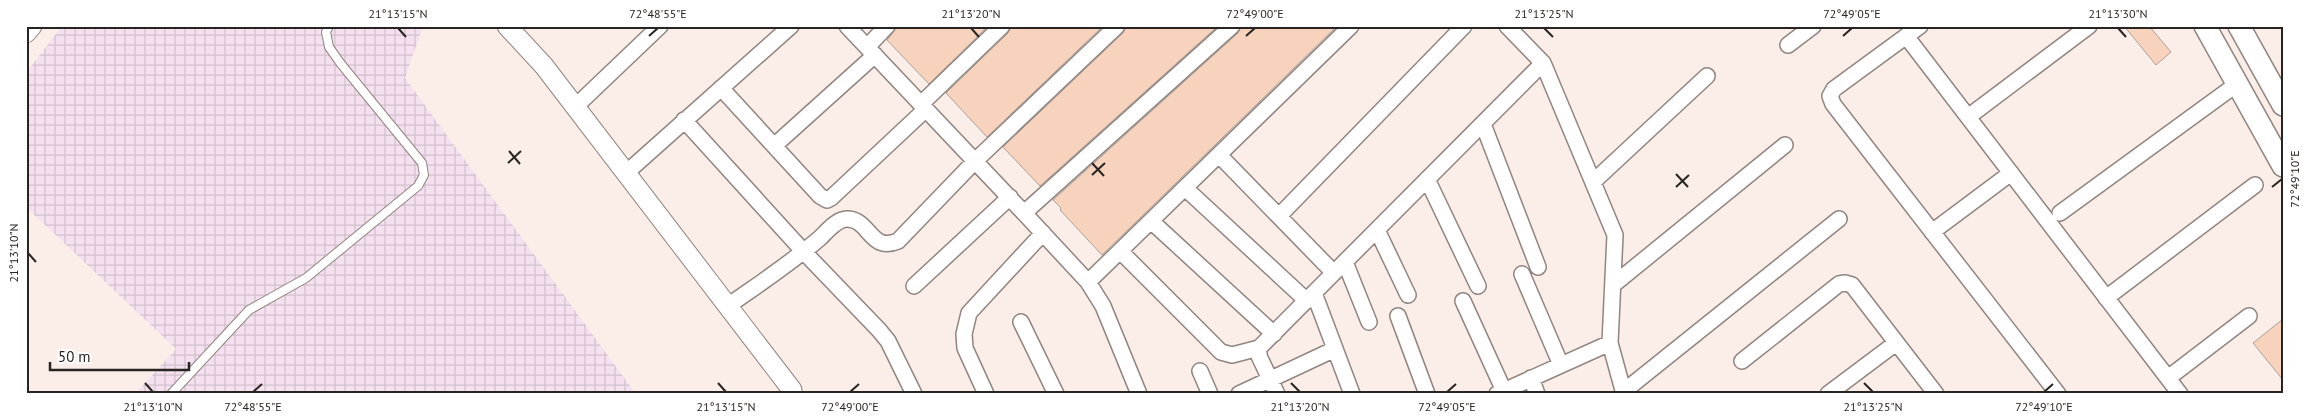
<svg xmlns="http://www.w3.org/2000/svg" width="2309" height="420" viewBox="0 0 2309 420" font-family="'PT Sans',sans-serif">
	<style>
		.industrial { fill: url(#industrial-grid) }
		.building { fill: #f7d3be; stroke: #aba09a }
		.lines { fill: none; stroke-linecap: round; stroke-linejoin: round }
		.service-casing { stroke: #908580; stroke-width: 10 }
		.minor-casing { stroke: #908580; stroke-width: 18 }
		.tertiary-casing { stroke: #908580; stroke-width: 21 }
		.secondary-casing { stroke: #908580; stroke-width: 24 }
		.service { stroke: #fff; stroke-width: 8 }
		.minor { stroke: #fff; stroke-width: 15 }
		.tertiary { stroke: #fff; stroke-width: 19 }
		.secondary { stroke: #fff; stroke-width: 21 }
		.ticks { fill: none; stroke: #282422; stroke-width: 2 }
		.neatline { fill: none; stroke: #282422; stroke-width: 2 }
		.ticks-label { font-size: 12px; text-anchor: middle; fill: #282422 }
	</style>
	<defs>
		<pattern id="industrial-grid" width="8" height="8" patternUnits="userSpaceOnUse" patternTransform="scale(1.25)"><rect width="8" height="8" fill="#f5e0ef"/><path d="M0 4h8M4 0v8" fill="none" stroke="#d2c0cd"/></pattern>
	</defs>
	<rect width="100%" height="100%" fill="#fbeee9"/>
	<path class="industrial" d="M62,26h361l-18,52 231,316h-501l41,-45 -150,-142v-134z"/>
	<path class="building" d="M898,26h90l-59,58 -42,-44z
		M1011,26h92l-116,111 -41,-44 62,-60z
		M1126,26h92l-178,160 -37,-39 120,-114z
		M1241,26h96l-235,229 -42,-45 1,-2 -8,-8 185,-167z
		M2124,26h25l22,26 -15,13z
		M2283,319v61l-30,-37z"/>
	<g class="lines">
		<g class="service-casing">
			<path id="service" d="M171,394l78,-84 57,-32 112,-92 6,-11 -2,-12 -81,-99 -12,-17 -3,-15 3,-6"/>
		</g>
		<g class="minor-casing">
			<path id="minor" d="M847,26l177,187 208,-187
				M1507,26l36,37 72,172 -5,108 14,51
				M1920,26l-86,63 -4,7 3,8 225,290
				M1906,36l274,358
				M1788,45l25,-19
				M867,47l20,-21
				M721,88l99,108 7,4 4,-2 95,-89
				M921,104l81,-78
				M575,107l85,-81
				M1968,117l121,-91
				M684,120l120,132 75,78 9,11 26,53
				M1483,124l55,143
				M775,145l100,-90
				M1219,155l115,118
				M626,173l165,-147
				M1427,179l51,107
				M1593,182l114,-106
				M1185,188l122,113
				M1024,213l64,69 15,24 36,88
				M2060,213l177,-129
				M1279,216l185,-190
				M1151,221l123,113
				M1377,230l31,65
				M1932,232l79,-59
				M1120,251l101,101 11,3 27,-7 284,-285
				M1345,262l24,60
				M1522,274l39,91
				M1088,282l263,-256
				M1613,285l172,-140
				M914,286l96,-89
				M1314,293l38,101
				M2106,298l149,-113
				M1463,301l41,90
				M728,306c31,-22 63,-43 92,-68 7,-7 17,-19 27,-19 23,0 23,34 51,22l77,-80 142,-135
				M1398,316l29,78
				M1021,322l35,72
				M1259,348v8l18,38
				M1742,361l97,-77 6,-1 7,2 84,109
				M1200,371l10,23
				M1531,378l6,16
				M2168,378l81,-62
				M1623,392l216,-173
				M986,394l-21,-46 -1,-14 5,-21 74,-80
				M1239,394l96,-45
				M1497,394l113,-51
				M1828,394l68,-51"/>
		</g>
		<g class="tertiary-casing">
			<path id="tertiary" d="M507,26l37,40 248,324v4
				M26,33l6,-7"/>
		</g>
		<g class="secondary-casing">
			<path id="secondary" d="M2205,26l78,140
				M2239,26l44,79"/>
		</g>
		<use href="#service" class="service"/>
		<use href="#minor" class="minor"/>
		<use href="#tertiary" class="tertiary"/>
		<use href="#secondary" class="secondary"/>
	</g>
	<path class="ticks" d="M398,28l8,9M971,28l8,9M1544,28l9,9M2118,28l8,9M649,36l9,-8M1246,36l9,-8M1843,36l9,-8M509,151l11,13M508,163l13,-12M1092,163l12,13M1676,174l12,13M1092,175l13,-12M1676,187l13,-12M2272,187l10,-8M28,253l8,9M145,383l8,9M718,383l8,9M1291,383l9,9M1864,383l9,9M253,392l9,-8M850,392l9,-8M1447,392l9,-8M2044,392l9,-8"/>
	<rect width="2309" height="420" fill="none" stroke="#ffffff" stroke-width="55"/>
	<path d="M50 362v8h139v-8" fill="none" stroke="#282422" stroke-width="2.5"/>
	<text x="58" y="362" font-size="15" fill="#282422" stroke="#ffffff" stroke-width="4" paint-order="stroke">50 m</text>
	<rect x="28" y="28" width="2254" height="364" class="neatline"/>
	<g class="ticks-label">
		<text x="398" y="18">21°13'15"N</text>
		<text x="658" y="18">72°48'55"E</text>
		<text x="971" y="18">21°13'20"N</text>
		<text x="1255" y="18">72°49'00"E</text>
		<text x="1544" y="18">21°13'25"N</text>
		<text x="1852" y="18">72°49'05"E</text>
		<text x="2118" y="18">21°13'30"N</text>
		<text transform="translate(2295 179) rotate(-90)" y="4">72°49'10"E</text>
		<text transform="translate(14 253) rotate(-90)" y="4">21°13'10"N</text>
		<text x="153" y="411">21°13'10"N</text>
		<text x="253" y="411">72°48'55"E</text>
		<text x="726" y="411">21°13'15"N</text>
		<text x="850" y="411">72°49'00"E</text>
		<text x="1300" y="411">21°13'20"N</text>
		<text x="1447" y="411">72°49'05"E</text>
		<text x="1873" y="411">21°13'25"N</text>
		<text x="2044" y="411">72°49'10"E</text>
	</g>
</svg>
